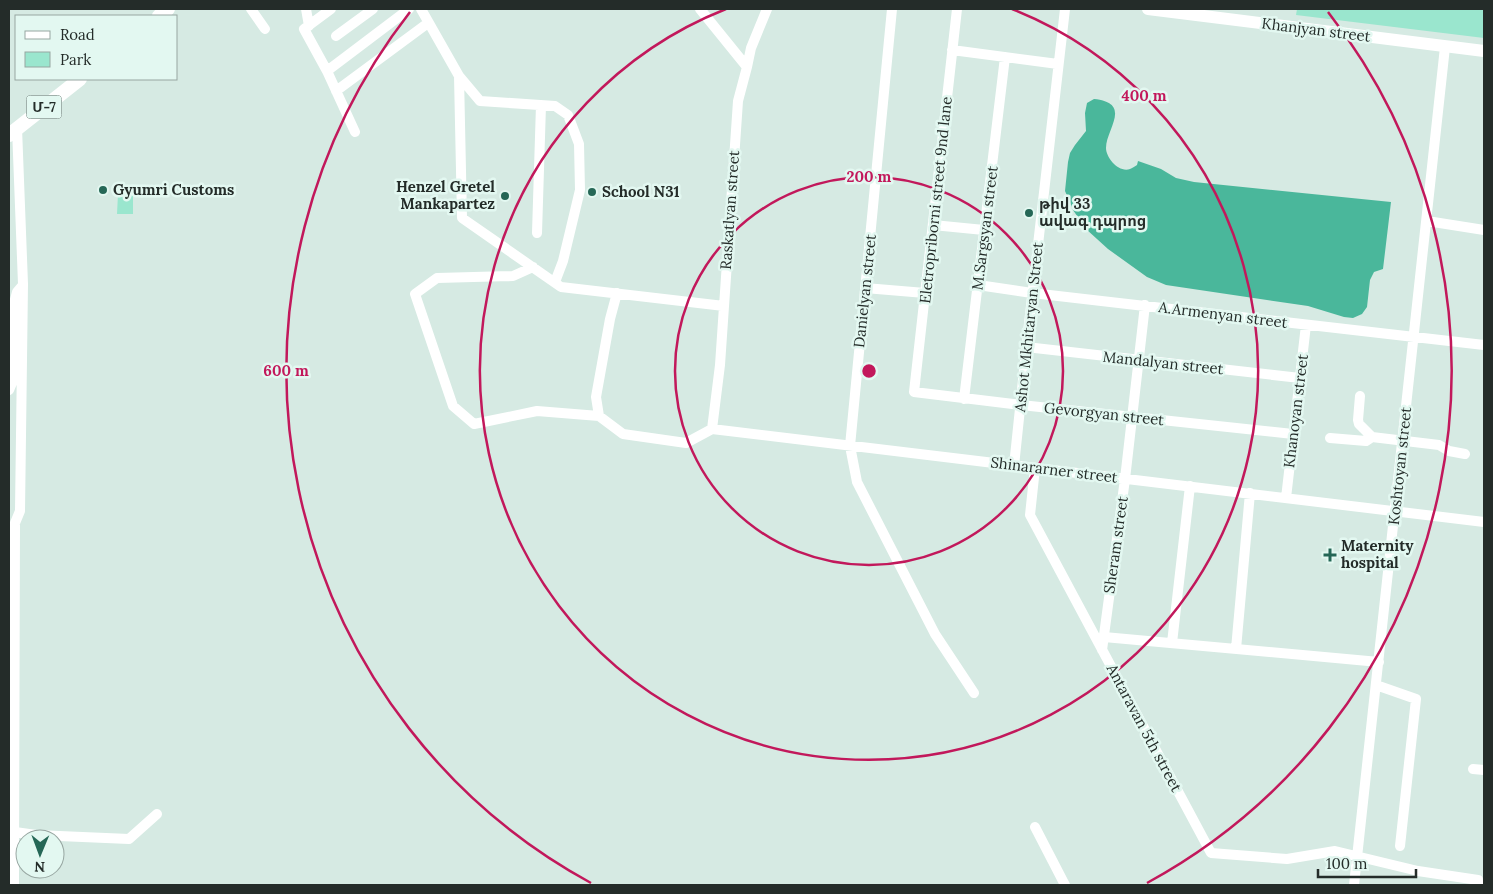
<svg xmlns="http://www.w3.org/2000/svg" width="1493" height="894" viewBox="0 0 1493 894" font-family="Lora,'Noto Sans Armenian',serif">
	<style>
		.green { fill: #9ae6ce }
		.forest { fill: #4ab79b }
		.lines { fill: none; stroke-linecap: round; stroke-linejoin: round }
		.minor { stroke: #fff; stroke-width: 10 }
		.major { stroke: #fff; stroke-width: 12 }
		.highway { stroke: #fff; stroke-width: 14 }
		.ring { fill: none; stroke: #c2185b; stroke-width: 2.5 }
		.poi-dot { fill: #256756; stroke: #e3f8f1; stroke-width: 2 }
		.labels { text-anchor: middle; stroke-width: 5; stroke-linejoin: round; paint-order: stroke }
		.shield { fill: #e3f8f1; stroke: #5d6965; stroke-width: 1 }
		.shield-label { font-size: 14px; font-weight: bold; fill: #242c29 }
		.street-label { font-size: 15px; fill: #242c29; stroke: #e3f8f1 }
		.poi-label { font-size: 15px; font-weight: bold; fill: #242c29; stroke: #e3f8f1; text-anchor: start }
		.centre { fill: #c2185b; stroke: #e3f8f1; stroke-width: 2.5 }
		.ring-label { font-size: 15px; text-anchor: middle; font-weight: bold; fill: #c2185b; stroke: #e3f8f1; stroke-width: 5; stroke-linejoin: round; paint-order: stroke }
	</style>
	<rect width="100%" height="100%" fill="#d6eae3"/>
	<path class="green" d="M1297,9h187v29l-188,-23z
		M118,194h15v20h-16z"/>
	<path class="forest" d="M1094,99c39,4 12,30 12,49 0,10 13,25 24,21 3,-1 5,-3 7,-4l1,-4 23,8 15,9 18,4 197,20 -8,67 -9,3 -4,8 -3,27 -5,7 -9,4 -9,-1 -36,-11 -142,-21 -19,-8 -39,-28 -22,-20 -13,-19 -4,-10 -4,-9 3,-29 2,-9 5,-8 11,-14 -1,-18 2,-10z"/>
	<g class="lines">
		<path class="minor" d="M251,9l14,20
			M306,9l3,17
			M331,9l-27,20 23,42 28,61
			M421,9l38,67 3,142 99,69 163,19
			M700,9l47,58 -9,34 -18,264 -8,64
			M892,9l-42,437 7,36 78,152 39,59
			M957,9l-43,383 107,13 272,29
			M336,36l37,-27
			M952,50l106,14
			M747,67l4,-19 16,-39
			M327,71l82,-62
			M459,76l21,25 75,5 13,9 11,29 1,46 -17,71 -8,21
			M336,91l92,-68
			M1427,221l57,9
			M933,225l51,5
			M537,233l4,-128
			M533,267l-20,9 -76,2 -22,16 38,112 21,18 63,-13 62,5
			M978,285l54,8 452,52
			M865,288l60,5
			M617,293l-7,26 -14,78 3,19 24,18 63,9 26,-14
			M1026,347l274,31
			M9,390l3,-7 2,-80 3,-11 6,-7
			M1360,396l-2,24 1,4 13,13
			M964,399l41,-342
			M712,429l772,93
			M1330,438l36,3 6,-4 67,8 10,6 16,3
			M1014,466l14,-134 37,-323
			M1035,468l-5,47 181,338 76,6 48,-8 83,20 60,9v5
			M1286,498l20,-173
			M1104,637l275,25
			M1172,643l18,-157
			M1236,649l14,-156
			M1102,650l23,-171 20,-174
			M1376,685l40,14 -16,147
			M1473,769l11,1
			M1035,827l30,58
			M15,832l21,3 93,4 28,-25
			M14,885l1,-362 5,-12 3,-227 -6,-156
			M1354,885l91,-838"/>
		<path class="major" d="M1148,9l336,42"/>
		<path class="highway" d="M159,16l9,-7
			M9,135l71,-56"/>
	</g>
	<g class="ring">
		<circle cx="869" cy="371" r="194"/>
		<path d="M1012 9A389 389 0 1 1 726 9"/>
		<path d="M591 883A583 583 0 0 1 410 12M1328 12A583 583 0 0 1 1147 883"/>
	</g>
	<g class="poi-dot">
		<circle cx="103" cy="190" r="5"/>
		<circle cx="592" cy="192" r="5"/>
		<circle cx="505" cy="196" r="5"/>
		<circle cx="1029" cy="213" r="5"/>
		<path d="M1327.5 547.5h5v5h5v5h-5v5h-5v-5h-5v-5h5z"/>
	</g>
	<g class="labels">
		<rect class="shield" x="26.5" y="95.5" width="35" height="23" rx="4"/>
		<g class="shield-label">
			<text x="44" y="112">Մ-7</text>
		</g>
		<g class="street-label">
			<text transform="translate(1316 30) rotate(7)" y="5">Khanjyan street</text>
			<text transform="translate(936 200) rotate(-84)" y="5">Eletropriborni street 9nd lane</text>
			<text transform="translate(730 210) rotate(-86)" y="5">Raskatlyan street</text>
			<text transform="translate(985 228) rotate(-83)" y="5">M.Sargsyan street</text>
			<text transform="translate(865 291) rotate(-84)" y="5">Danielyan street</text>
			<text transform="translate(1223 315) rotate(7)" y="5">A.Armenyan street</text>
			<text transform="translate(1029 327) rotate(-84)" y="5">Ashot Mkhitaryan Street</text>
			<text transform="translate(1163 363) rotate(6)" y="5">Mandalyan street</text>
			<text transform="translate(1296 411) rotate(-83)" y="5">Khanoyan street</text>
			<text transform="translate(1104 414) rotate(6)" y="5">Gevorgyan street</text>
			<text transform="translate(1400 466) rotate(-84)" y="5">Koshtoyan street</text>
			<text transform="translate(1054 470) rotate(7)" y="5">Shinararner street</text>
			<text transform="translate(1116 545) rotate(-82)" y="5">Sheram street</text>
			<text transform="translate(1144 728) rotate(62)" y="5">Antaravan 5th street</text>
		</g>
		<g class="poi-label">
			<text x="495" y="192" text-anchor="end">Henzel Gretel<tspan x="495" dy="17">Mankapartez</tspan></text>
			<text x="113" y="195">Gyumri Customs</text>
			<text x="602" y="197">School N31</text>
			<text x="1039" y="209">թիվ 33<tspan x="1039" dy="17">ավագ դպրոց</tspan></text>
			<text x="1341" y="551">Maternity<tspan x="1341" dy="17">hospital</tspan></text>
		</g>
	</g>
	<circle cx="869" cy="371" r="8" class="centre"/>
	<g class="ring-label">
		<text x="1144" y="101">400 m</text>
		<text x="869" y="182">200 m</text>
		<text x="286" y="376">600 m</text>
	</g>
	<rect width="1493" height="894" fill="none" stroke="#242c29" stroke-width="20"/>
	<rect x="15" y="15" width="162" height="65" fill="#e3f8f1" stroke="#97a6a1"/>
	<rect x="25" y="31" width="25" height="8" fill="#ffffff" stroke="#97a6a1"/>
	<text x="60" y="40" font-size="15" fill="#242c29">Road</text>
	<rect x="25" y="52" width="25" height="15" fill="#9ae6ce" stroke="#97a6a1"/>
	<text x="60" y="65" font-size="15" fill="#242c29">Park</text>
	<g transform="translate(40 854) rotate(181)"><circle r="24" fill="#e3f8f1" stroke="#97a6a1"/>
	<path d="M0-4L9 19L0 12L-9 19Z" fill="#256756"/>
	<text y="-8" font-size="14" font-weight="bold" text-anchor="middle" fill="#242c29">N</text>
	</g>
	<path d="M1318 869v8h98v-8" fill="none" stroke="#242c29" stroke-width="2.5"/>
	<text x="1326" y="869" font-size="15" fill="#242c29" stroke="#e3f8f1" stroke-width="4" paint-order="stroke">100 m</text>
</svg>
